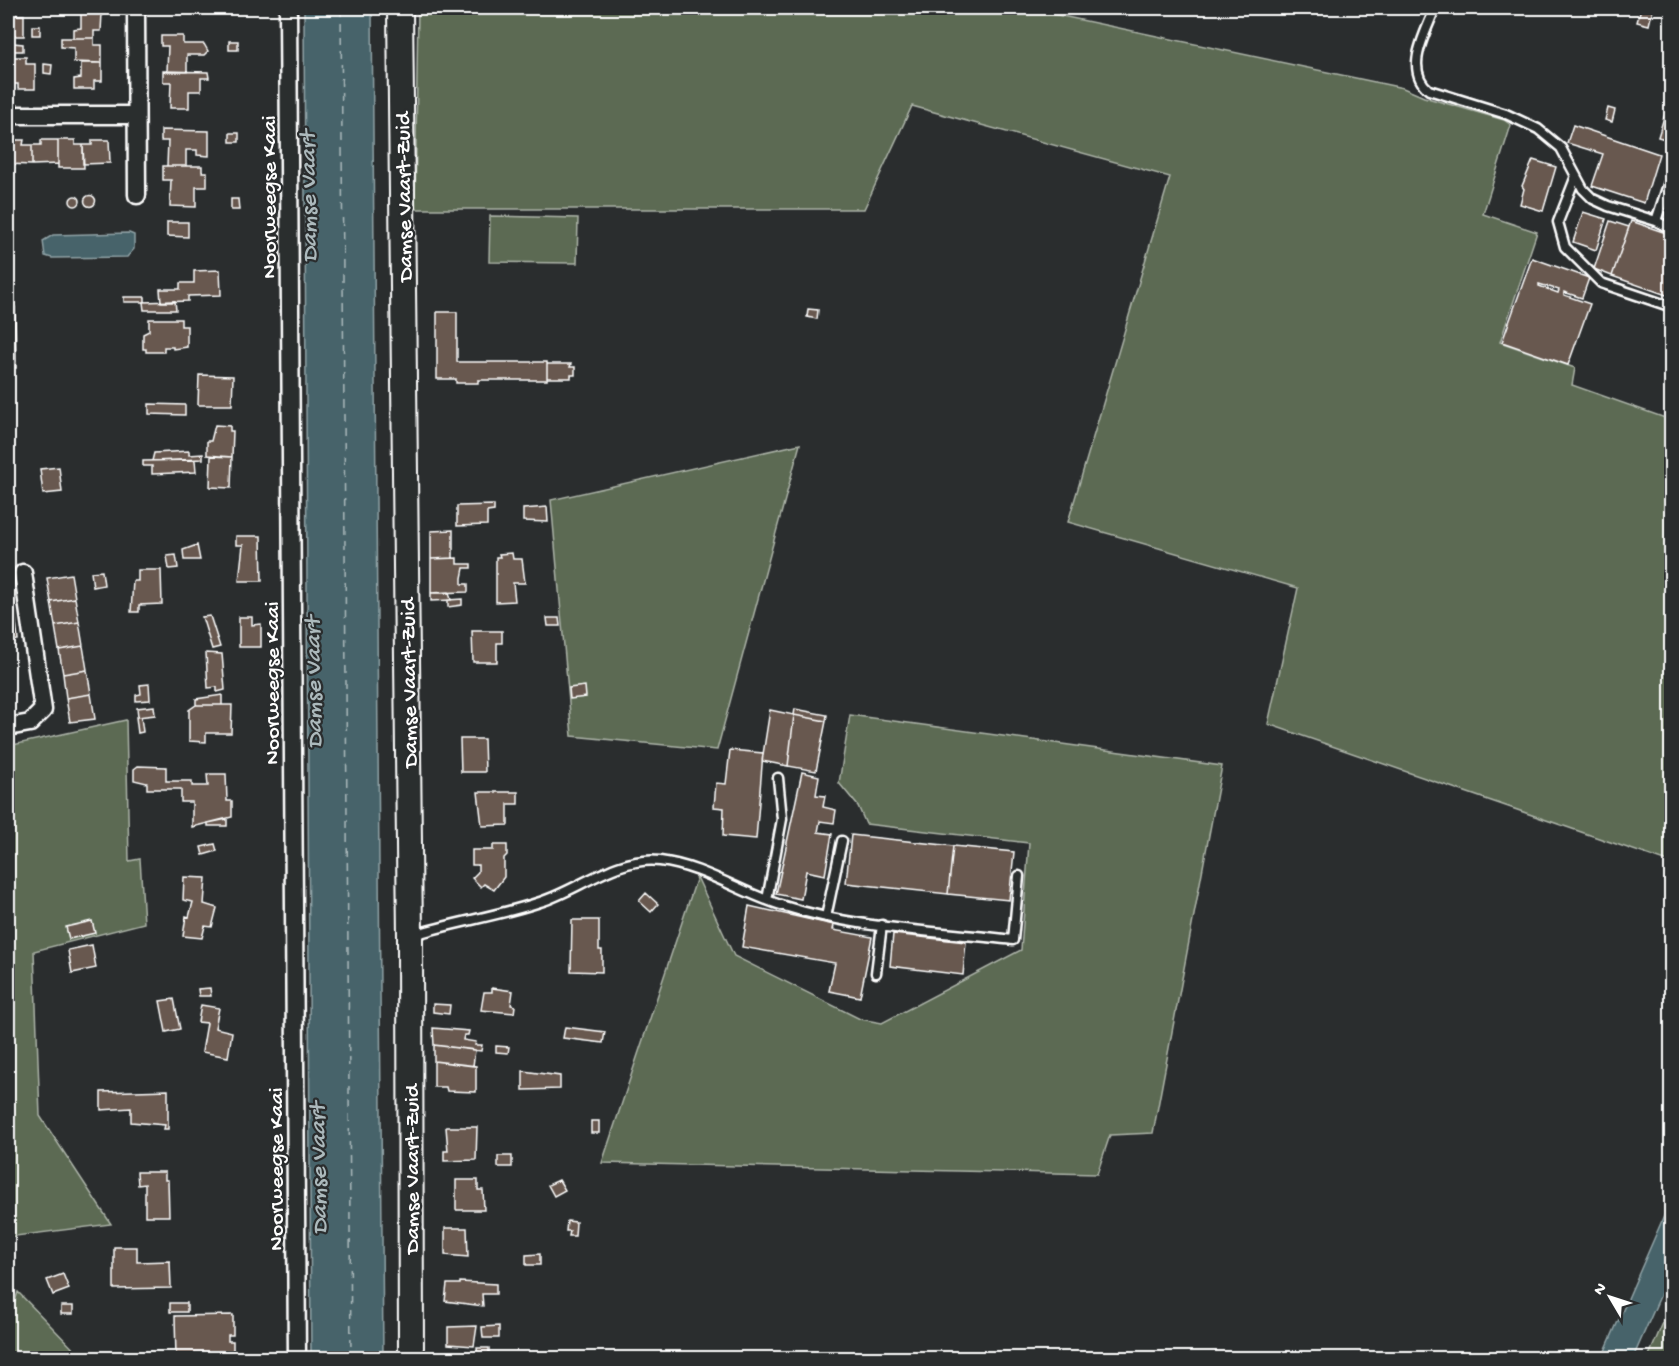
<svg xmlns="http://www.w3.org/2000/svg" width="1679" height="1366" viewBox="0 0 1679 1366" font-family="'Gochi Hand',sans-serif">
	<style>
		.green { fill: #5b6a53; stroke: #adb4a9; stroke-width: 1.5 }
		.water { fill: #46646a; stroke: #90a2a6; stroke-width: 1.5 }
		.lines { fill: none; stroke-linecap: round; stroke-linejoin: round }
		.ferry { stroke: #acb9bc; stroke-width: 1.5; stroke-dasharray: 8 6; stroke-linecap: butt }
		.building { fill: #68594f; stroke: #fff; stroke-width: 1.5; fill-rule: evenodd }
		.lane-casing { stroke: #fff; stroke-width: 13 }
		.street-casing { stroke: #fff; stroke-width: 21 }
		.secondary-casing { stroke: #fff; stroke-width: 28 }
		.lane { stroke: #2a2d2e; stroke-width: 8 }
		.street { stroke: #2a2d2e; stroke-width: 16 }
		.secondary { stroke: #2a2d2e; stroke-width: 24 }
		.labels { text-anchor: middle; stroke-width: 4.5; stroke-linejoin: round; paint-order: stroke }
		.street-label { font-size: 22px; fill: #fff; stroke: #2a2d2e }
		.water-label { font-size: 24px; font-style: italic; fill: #acb9bc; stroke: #2a2d2e }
	</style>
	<rect width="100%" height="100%" fill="#2a2d2e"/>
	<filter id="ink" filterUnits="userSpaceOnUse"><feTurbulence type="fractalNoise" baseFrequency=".0167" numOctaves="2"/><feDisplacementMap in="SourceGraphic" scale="12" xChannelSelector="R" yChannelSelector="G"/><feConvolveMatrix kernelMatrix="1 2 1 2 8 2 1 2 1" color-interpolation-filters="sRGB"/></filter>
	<g filter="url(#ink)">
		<path class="green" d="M418,8h606l379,80 21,9 80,23 7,5 -28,89 54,18 -37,110 75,26 -3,17 99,35v443l-403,-139 30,-136 -230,-66 102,-345 -258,-71 -48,103h-449z
			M490,216l88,2 -1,45 -88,-1z
			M800,444l-83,306 -145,-14 -21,-236z
			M850,715l372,51 -69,367 -43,2 -13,39 -495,-11 95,-286 37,79 126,63 22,4 139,-73 8,-107 -163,-19 -8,-18 -19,-23z
			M126,720l3,141 11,-2 4,64 -110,28 6,165 71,108 -103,13v-491z
			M18,1292l64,66h-74v-36z
			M1671,1304v54h-23z"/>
		<path class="water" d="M304,8h68l11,1350h-72z
			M129,233l5,2v14l-7,8 -75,1 -7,-2 -2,-15 10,-6z
			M1671,1200v71l-38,87h-31z"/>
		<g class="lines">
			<path class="ferry" d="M341,8l10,1350"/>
		</g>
		<path class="building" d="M81,8h21v5h-21z
			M1641,8h12l-4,17 -12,-3z
			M81,13h21l-1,18h-7v7h-21v-9l8,-1z
			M11,15h13v21h-13z
			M32,26h8v9h-8z
			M161,36h22v8h21l4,7 -4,4h-17v17h-20l1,-26h-7z
			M61,38h33v7h8v18l-28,-1v-14l-13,-1z
			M229,41h9v9h-9z
			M13,43l10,1v7h-10z
			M9,57h17v7h9v25h-17v-5h-9z
			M81,63h21v18h-8v8h-20v-10l7,-1z
			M44,64l8,1 -1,9 -7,-1z
			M163,71l45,1 1,6h-8v13h-12v17h-19l1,-26h-8z
			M1672,91v40l-3,9 -11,-3z
			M1608,108l7,2 -3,12 -7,-2z
			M1573,125l86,29 -15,49 -52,-17 11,-32 -36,-11z
			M161,130l48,1v25l-12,-1v-5h-11v16h-19l1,-25h-7z
			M230,133h9v9h-9z
			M8,140h16l-1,5h9v20l-24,-1z
			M41,140h17v24l-26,1v-20h9z
			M58,140h17v5h8l1,23h-26z
			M92,140h17l1,23 -27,1v-19h9z
			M1533,160l23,7 -13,44 -23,-7 4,-15 -2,-3z
			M163,166h39v6h5v15h-11v20l-26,-1 1,-26h-8z
			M84.5 201a5.5 5.5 0 1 1 11 0a5.5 5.5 0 1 1-11 0Z
			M70 201a5 5 0 1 1 10 0a5 5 0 1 1-10 0Z
			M231,199h7l1,11h-8z
			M1583,212l23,7 -10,31 -23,-8z
			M1610,221l19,6 -17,49 -18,-7z
			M1631,221l41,14v62l-60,-21z
			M167,222h21v15l-21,-1z
			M1532,258l57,20 -7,20 -18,-6v3l26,9 -22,61 -66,-23zM1539,284l20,6 -1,3 -19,-7z
			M220,270l1,25 -33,1v5l-27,1 -1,-13h20v-6h14v-12z
			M124,297h21v5h-21z
			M175,301l1,9h-32l-1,-8z
			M15,307l1,61h-8v-60z
			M808,309l10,1 -1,9 -10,-2z
			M437,312h20v50h90v18h-69v3h-22v-4h-19z
			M149,319h32v7h6v21l-14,2v-2h-9v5h-18v-3h-3v-15l6,-3z
			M547,364h24l-1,3h5v8h-4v3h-24z
			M199,375l34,1 -1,29h-34z
			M149,404l36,1v10l-36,-1z
			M215,425l15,1v5h3l-1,26 -25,-2v-14h4z
			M189,451v4l14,-1v5l-51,2 2,-8z
			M211,456l21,1 -1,31 -21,-1z
			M195,460l1,12 -44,2v-8h-9v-5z
			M59,467l3,25 -19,2 -3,-25z
			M494,505v6l-7,1v13l-30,1v-20z
			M547,507l1,15 -25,-1v-12z
			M453,530v28l-22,1v-28z
			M236,536h25l1,45h-23l4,-36h-7z
			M197,545l3,15h-16l-1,-10z
			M512,553l1,6h9l3,24h-12l2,18 -19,1v-45h4l-1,-3z
			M176,555l2,13 -9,1 -2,-13z
			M457,558v6h14v4h-7l-2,10v6h6v8l-37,1v-34z
			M138,570h23l1,34 -23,1v7h-8l2,-31h5z
			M102,571l2,14 -11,2 -2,-15z
			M71,574l4,24 -24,4 -4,-24z
			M10,586l5,27 -7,2v-28z
			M449,592l2,8 -20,1v-8z
			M75,598l4,24 -24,4 -4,-24z
			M462,599v6l-14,2v-7z
			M15,613l3,27 -10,2v-27z
			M210,616l10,31 -8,2 -10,-32z
			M239,617h13v8l9,-1v23h-22z
			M547,618h12l1,8h-12z
			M79,622l4,24 -24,4 -4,-24z
			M472,631h30v12h-5v19h-24z
			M83,646l4,24 -24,4 -4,-24z
			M206,653l16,1 3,36 -8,2v-5l-9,1z
			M87,670l4,24 -25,4 -3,-24z
			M149,684l1,16 -14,1v-6l5,-1 -1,-9z
			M585,686l1,11 -16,2 -1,-11z
			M91,694l4,25 -25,3 -4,-24z
			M222,695v10h-26v-6z
			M196,705h36l-1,28h-25v9l-17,-1v-31z
			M154,706l1,9 -17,2 -1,-9z
			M795,709l32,6 -1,6 -32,-6z
			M770,710l24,5 -6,51 -26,-5z
			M794,715l32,6 -10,50 -28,-5z
			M136,717h5l2,15 -5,1z
			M460,739h24l1,33h-24z
			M730,750l33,3 -7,86 -33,-3 1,-28 -10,-1 2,-24 10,1z
			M138,766l28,1v14h26v5h16l-1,-12h19l1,27h5v16l-40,10v-25h-11v-13h-34v-6l-13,-3v-11z
			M802,772l17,4 -3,19 9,1 -2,11 13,3 -2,13 -14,-2 -2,11 14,2 -7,41 -19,-4 -5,28 -25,-5z
			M478,792h40v12h-10v21l-26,1z
			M227,819v7h-19v-3z
			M851,835l102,11 -5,48 -102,-11z
			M215,844l2,7 -14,4 -2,-8z
			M493,845h14v10l-3,3v19l-10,13 -10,-6 -3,3 -9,-9 6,-6v-7h-6v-15h21z
			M953,846l61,6 -5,48 -61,-6z
			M184,877l22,1 -2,26 13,4 -5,19 -7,-1 -3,12 -19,-2 3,-20 3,1 4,-15 -10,-2z
			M646,893l12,11 -7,8 -12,-11z
			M749,906l85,19 -1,5 39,7 -12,60 -31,-6 6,-28 -93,-16z
			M572,920h27v30h3v22l-31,-1z
			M92,921l3,12 -26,6 -3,-12z
			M893,934l73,8 -3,33 -73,-9z
			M92,945l4,23 -24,5 -4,-23z
			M210,988l1,8h-12l-1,-7z
			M492,988l21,3 -2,14 4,1 -1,7 -33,-3 3,-18h8z
			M174,999l6,30 -14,3 -6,-31z
			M433,1004l17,1 -1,9 -16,-2z
			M201,1005l18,3 -4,20 17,4 -4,25 -26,-5 5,-29 -9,-1z
			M565,1027l40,5 -2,11 -40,-5z
			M433,1028l36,3 -1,4h-4l-1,5 13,2 -1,3h7l-1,6 -47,-6z
			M434,1045l41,5 -2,16 -39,-5z
			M496,1046l13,1 -1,6 -12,-1z
			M434,1061l42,5v26l-29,-1 -1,-4h-12z
			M523,1071l37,5v13l-37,1z
			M168,1090v39h-4l1,-4 -34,-3v-14l-30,2v-18z
			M591,1121h8v12h-8z
			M446,1127h31l-1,33 -32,1v-10h4z
			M498,1156h14v11h-14z
			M137,1172h28v8h3l1,36h-24v-32l-7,1z
			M456,1180h22v10h5l1,20h-28z
			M559,1180l6,10 -11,6 -6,-11z
			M567,1221l9,1 -1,14h-6l1,-5h-4z
			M445,1228h22l1,29 -23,-2z
			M114,1247h23v15l33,-1 1,27 -57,1z
			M540,1254v11h-14v-10z
			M63,1274l6,15 -16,6 -6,-15z
			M460,1282l36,2v10h-14l1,12 -38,-5 2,-17h13z
			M170,1303h17v9h-17z
			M61,1306h12v8h-12z
			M233,1315v20h-5v6h5v17h-57l-1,-42z
			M477,1326l-3,20 -26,-2v-17z
			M499,1326v12h-16l-1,-11z
			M477,1348h12v8l-11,-1z"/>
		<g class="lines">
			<g class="lane-casing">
				<path id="lane" d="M1435,8c-9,25 -32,61 -6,82l77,24 32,15 23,19 22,41 10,10 15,7 48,15 13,-39
					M1576,176l-18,46 7,25 36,36 71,24
					M1656,221l16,8
					M767,900l15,-81 -4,-41
					M826,917l16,-76
					M413,935c42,-13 85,-19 127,-33 39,-12 77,-46 120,-41 43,5 83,33 124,45 73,23 153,25 229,34l6,-64
					M876,973l6,-48"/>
			</g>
			<g class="street-casing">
				<path id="street" d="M136,8l1,187
					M288,8l9,1350
					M8,115h128
					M8,727l22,-4 13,-13 -20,-137"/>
			</g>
			<g class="secondary-casing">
				<path id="secondary" d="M400,8l10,929 1,421"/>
			</g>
			<use href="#lane" class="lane"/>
			<use href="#street" class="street"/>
			<use href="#secondary" class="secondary"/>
		</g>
	</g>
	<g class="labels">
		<g class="street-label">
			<text transform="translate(267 197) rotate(-90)" y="8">Noorweegse Kaai</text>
			<text transform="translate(402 197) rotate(-91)" y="8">Damse Vaart-Zuid</text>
			<text transform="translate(270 683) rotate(-90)" y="8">Noorweegse Kaai</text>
			<text transform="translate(407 683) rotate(-91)" y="8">Damse Vaart-Zuid</text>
			<text transform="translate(274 1169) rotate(-90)" y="8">Noorweegse Kaai</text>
			<text transform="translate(410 1169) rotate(-90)" y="8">Damse Vaart-Zuid</text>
		</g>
		<g class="water-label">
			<text transform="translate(307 197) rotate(-91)" y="8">Damse Vaart</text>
			<text transform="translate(312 683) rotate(-91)" y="8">Damse Vaart</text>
			<text transform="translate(317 1169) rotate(-91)" y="8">Damse Vaart</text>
		</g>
	</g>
	<rect width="1679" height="1366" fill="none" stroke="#2a2d2e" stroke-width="30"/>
	<rect x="15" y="15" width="1649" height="1336" fill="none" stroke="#fff" stroke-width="2" filter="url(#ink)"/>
	<g transform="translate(1610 1297) rotate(309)" stroke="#2a2d2e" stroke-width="4.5" paint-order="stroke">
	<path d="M0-4.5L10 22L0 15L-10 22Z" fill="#ffffff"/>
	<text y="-9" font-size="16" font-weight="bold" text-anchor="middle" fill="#ffffff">N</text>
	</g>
</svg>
